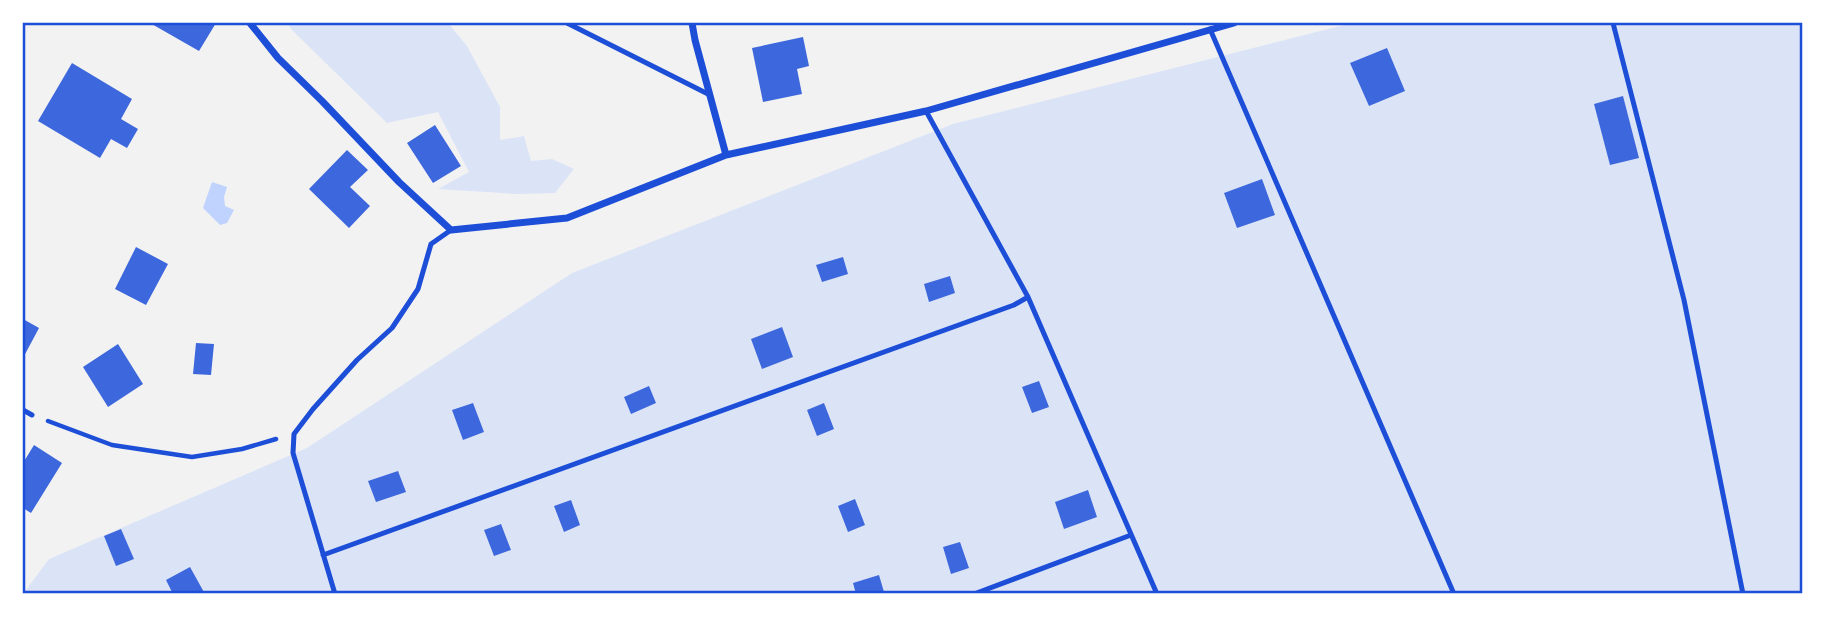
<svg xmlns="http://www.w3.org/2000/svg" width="1826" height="617" viewBox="0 0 1826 617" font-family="'Libre Baskerville',serif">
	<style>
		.green { fill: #dbe4f7 }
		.water { fill: #bfd3fe }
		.building { fill: #3d67dc }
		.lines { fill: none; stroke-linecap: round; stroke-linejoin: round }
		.path { stroke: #1d4ed8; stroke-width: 4.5 }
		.service { stroke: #1d4ed8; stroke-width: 5 }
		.minor { stroke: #1d4ed8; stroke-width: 7 }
		.neatline { fill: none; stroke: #1d4ed8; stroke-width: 2.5 }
	</style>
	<rect width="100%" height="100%" fill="#f2f2f2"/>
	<path class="green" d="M287,23h161l19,23 33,61v33l24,-4 7,25 21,-2 22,10 -19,24 -39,1 -78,-5 31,-17 -31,-60 -51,11 -95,-93z
		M1352,23h451v571h-1780l26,-35 258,-111 265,-175 381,-149z"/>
	<path class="water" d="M212,182l15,5 -3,10 1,9 9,4 -7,13 -7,2 -17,-17z"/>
	<path class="building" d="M150,23h66l-17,28z
		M803,37l6,29 -12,3 5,25 -39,8 -11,-54z
		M1387,48l18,43 -36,15 -19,-43z
		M72,63l60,36 -11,20 17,10 -11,19 -16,-9 -11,19 -62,-37z
		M1623,96l16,62 -29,7 -16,-61z
		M435,125l26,41 -28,17 -26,-40z
		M347,150l21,20 -18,17 20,19 -21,22 -40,-39z
		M1262,179l13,36 -38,13 -13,-35z
		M136,247l32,17 -22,41 -31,-16z
		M843,257l5,17 -26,8 -6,-17z
		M950,276l5,17 -26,9 -5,-18z
		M23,319l16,9 -16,30z
		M782,327l11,30 -31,12 -11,-30z
		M196,343l18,1 -3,31 -18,-1z
		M118,344l25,40 -35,23 -25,-40z
		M1039,381l10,26 -17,6 -10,-26z
		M649,386l7,17 -25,11 -7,-17z
		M473,403l11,29 -21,8 -11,-30z
		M824,403l10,26 -17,7 -10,-26z
		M34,445l28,18 -31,50 -8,-5v-45z
		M398,471l8,21 -30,10 -8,-21z
		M1088,490l9,27 -33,12 -9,-27z
		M855,499l10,26 -17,7 -10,-26z
		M571,500l9,25 -16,7 -10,-26z
		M501,524l10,26 -17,6 -10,-26z
		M121,529l13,30 -18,7 -12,-30z
		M960,542l9,26 -18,6 -8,-27z
		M190,567l15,27h-32l-7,-14z
		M879,575l5,17 -6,2h-22l-3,-11z"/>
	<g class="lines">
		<path class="path" d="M48,421l64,24 80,12 50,-8 34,-10"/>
		<path class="service" d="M567,23l143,72
			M1613,23l71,277 59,294
			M1210,29l244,565
			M926,111l102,186 129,297
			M23,410l9,5
			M323,555l691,-250 14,-8
			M335,594l-42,-141 1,-19 19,-25 44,-49 35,-32 26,-39 13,-45 20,-14
			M974,594l157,-59"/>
		<path class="minor" d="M250,23l28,35 44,43 77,81 52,48 116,-12 159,-63 200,-44 308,-88
			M692,23l3,17 31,115"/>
	</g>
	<rect width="1826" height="617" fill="none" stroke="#ffffff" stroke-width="49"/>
	<rect x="24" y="24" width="1777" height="568" class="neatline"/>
</svg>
